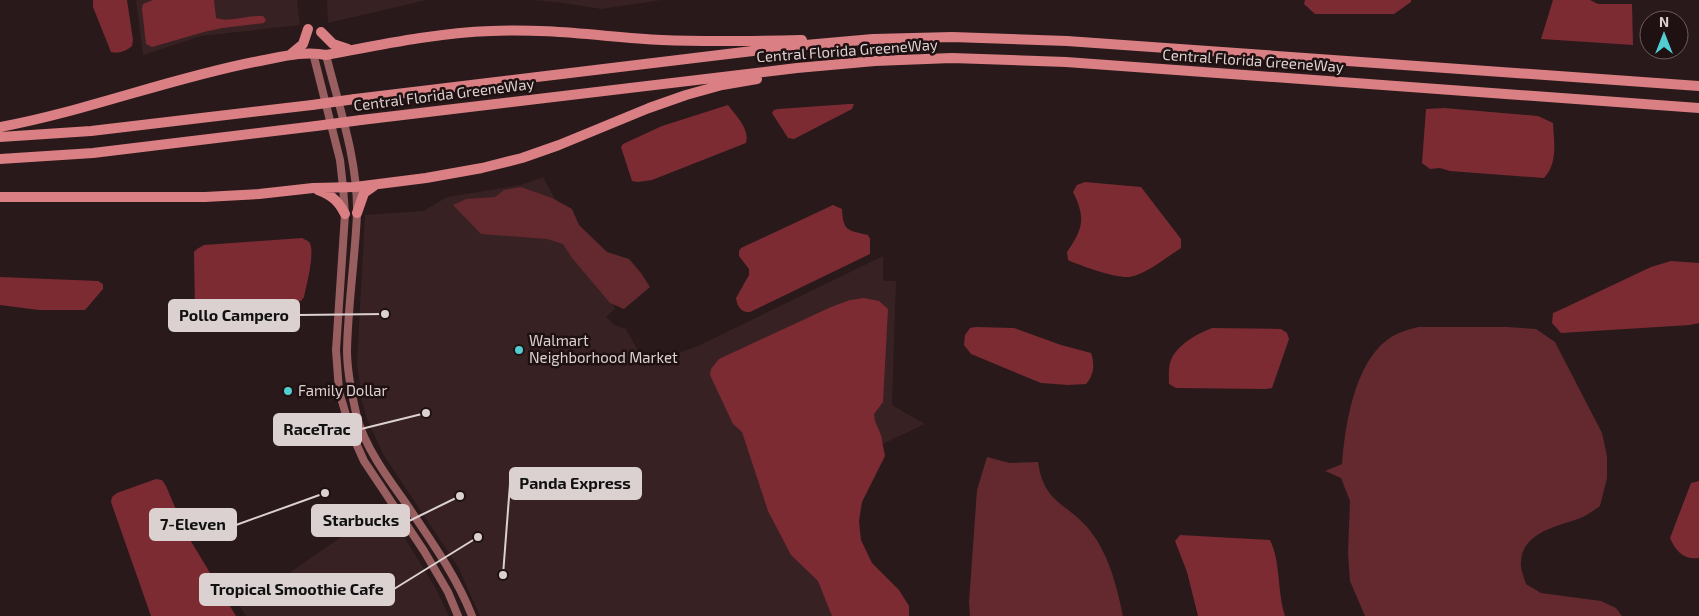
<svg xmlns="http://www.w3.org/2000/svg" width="1699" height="616" viewBox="0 0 1699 616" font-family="'Exo 2',sans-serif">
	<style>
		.built { fill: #372122 }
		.green { fill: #63292e }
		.water { fill: #7c2b33 }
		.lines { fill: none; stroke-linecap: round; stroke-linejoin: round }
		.secondary { stroke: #995e60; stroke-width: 8 }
		.motorway { stroke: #da7f83; stroke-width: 10 }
		.motorway-bridge { stroke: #da7f83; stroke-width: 10 }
		.poi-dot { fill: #52cdd0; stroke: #1f1011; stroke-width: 2 }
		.labels { text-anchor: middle; stroke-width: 5; stroke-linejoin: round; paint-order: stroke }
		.street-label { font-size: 15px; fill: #dcd1d1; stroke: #1f1011 }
		.poi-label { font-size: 15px; fill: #dcd1d1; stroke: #1f1011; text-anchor: start }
		.leader { fill: none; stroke: #dcd1d1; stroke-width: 2 }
		.callout-dot { fill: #dcd1d1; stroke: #1f1011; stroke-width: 2 }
		.callout { fill: #dcd1d1; stroke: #dcd1d1; stroke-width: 2 }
		.callout-label { font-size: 16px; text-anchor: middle; font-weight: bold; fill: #111 }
	</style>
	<rect width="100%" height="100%" fill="#29191a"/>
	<path class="built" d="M136,0h161l3,25 -99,11 -58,19z
		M327,0h100l-99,23z
		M531,0h131l-61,9 -44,-7z
		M543,177l72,132 -9,8 8,8 12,4 20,36 52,-19 185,-90v25h13l-4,124 33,19 -89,42 18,150h-374l-22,-49 -75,-113 -16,-35 -5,-18 -5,-39 8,-147 58,-4 24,-14 74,-12z
		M383,508l23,32 29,47 14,29h-203l-6,-9z"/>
	<path class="green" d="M521,187l31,11 20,11 7,16 28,27 22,7 12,14 9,14 -26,22 -14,-6 -38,-45 -9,-14 -16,-5 -66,-5 -28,-29 13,-6 29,-2 9,-7z
		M1418,327h89l29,2 19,13 47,91 5,23v22l-7,28c-6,4 -11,8 -17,11 -22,9 -61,14 -62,45 -1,6 3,15 5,22l15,9 60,8 15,7 6,8h-257l-15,-35 -2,-28 2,-52 -9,-23 -16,-7 17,-7c3,-38 12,-99 45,-124 9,-7 20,-10 31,-13z
		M987,457l23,6 28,-1c6,41 26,39 49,65 21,24 30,59 36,89h-153l-1,-14 8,-112z"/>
	<path class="water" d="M93,0h34l6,40 -1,6c-6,5 -13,8 -21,6l-18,-45z
		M153,0h61l2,18c14,5 32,-3 47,-2l3,4 -2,3 -42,5 -18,4 -52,15 -6,-3 -4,-35 1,-5z
		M1305,0h106v2l-17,12h-79l-11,-10z
		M1553,0h37l8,4h34l1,41 -92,-6z
		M849,104h5l-2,5 -58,30 -6,-1 -16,-25 2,-3 4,-1z
		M728,105c8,11 22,24 18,38l-94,37 -14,2 -6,-1 -11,-34 2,-3 39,-18z
		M1444,108l94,8 15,7c1,19 5,40 -9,55l-94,-7 -10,-3 -10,1 -8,-6 4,-54z
		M1085,182l56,5 40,52v9c-14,9 -36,27 -52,29 -14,1 -48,-11 -61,-17l-1,-8c16,-23 19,-34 6,-60l4,-7z
		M833,205l9,4c1,23 6,21 26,26l2,4v15l-120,58c-9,1 -13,-6 -14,-14l13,-23v-6l-10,-13v-5l2,-3z
		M302,238c2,1 6,3 7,4 7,8 -3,45 -5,55l-3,4 -94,13 -8,-1 -4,-4 -1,-57 3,-3 7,-4z
		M1671,261l28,2v60l-9,2 -129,8 -9,-10 1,-10 7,-3 91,-43z
		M0,277l98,4 5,3v5l-18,21h-46l-39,-5z
		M864,298l15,3 9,8 -5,93 -9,12 1,7 6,14 4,21 -23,46 -3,19 2,19 11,23 27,27 10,16v10h-77l-14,-35 -27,-26 -23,-44 -26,-79 -9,-8 -23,-49 1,-6 8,-10 112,-52 19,-7z
		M976,327l38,1 47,17 30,8c4,11 3,22 -5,31l-18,1 -27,-2 -70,-29 -7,-9 1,-10 5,-7z
		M1212,328l69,1 6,4 2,6 -17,49 -6,1 -90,-1 -7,-4c0,-7 -1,-17 2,-24 7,-16 26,-26 41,-32z
		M156,479l6,1 4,6 20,47 50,83h-85l-40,-114 1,-5 5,-4z
		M1699,481v77c-16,2 -23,-7 -29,-20l21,-55z
		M1180,535l90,5c11,23 7,51 15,76h-87l-11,-44 -12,-31z"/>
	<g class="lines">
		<path class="secondary" d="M313,53l27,107 3,27 2,27 -9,136 3,41 12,41 13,29 60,90 24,41 10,24
			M326,55c13,52 32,105 31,159 -2,45 -9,91 -10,136 0,22 5,46 10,67 8,30 30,60 48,85 24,36 51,73 67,114"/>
		<path class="motorway" d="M321,32l12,12 15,5
			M291,54l12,-10 5,-15
			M355,99l439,-53 79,-7 79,-2 115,4 632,45
			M361,120l436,-52 78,-7 77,-3 114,4 633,46
			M0,127c86,-16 168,-48 254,-65 24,-4 48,-12 72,-7 54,-10 109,-22 165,-24 57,-3 114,6 171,9 47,2 93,1 140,0
			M0,137l91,-6 221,-26
			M0,159l93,-6 223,-27
			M318,190c14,5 21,12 27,24
			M0,197h205l54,-3 54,-6 42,-1 71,-9 56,-10 40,-10 37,-13 90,-37 37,-13 36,-10 35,-6
			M357,213l7,-20 10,-7"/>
		<path class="motorway-bridge" d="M312,105l43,-6
			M316,126l45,-6"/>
	</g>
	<g class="poi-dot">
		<circle cx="519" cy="350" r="5"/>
		<circle cx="288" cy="391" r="5"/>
	</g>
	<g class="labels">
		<g class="street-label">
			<text transform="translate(847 51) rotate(-4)" y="5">Central Florida GreeneWay</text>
			<text transform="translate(1253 61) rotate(4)" y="5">Central Florida GreeneWay</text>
			<text transform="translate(444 95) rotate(-7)" y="5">Central Florida GreeneWay</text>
		</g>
		<g class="poi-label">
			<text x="529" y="346">Walmart<tspan x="529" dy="17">Neighborhood Market</tspan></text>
			<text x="298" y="396">Family Dollar</text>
		</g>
	</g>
	<path class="leader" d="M385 314L299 315M426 413L361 429M503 575L510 484M460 496L409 521M325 493L236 525M478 537L394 589"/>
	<g class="callout-dot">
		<circle cx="385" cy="314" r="5"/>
		<circle cx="426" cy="413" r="5"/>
		<circle cx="503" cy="575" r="5"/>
		<circle cx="460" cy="496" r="5"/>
		<circle cx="325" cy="493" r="5"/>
		<circle cx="478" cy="537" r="5"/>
	</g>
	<g class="callout">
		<rect x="169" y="300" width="130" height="31" rx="5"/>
		<rect x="274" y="414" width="87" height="31" rx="5"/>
		<rect x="510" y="468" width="131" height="31" rx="5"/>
		<rect x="312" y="505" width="97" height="31" rx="5"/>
		<rect x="150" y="509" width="86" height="31" rx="5"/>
		<rect x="200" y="574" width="194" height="31" rx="5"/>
	</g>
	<g class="callout-label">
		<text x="234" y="321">Pollo Campero</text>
		<text x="317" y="435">RaceTrac</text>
		<text x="575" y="489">Panda Express</text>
		<text x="361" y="526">Starbucks</text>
		<text x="193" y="530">7-Eleven</text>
		<text x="297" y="595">Tropical Smoothie Cafe</text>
	</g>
	<g transform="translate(1664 35)"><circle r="24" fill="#1f1011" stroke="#6b5d5e"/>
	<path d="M0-4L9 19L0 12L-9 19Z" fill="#52cdd0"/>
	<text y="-8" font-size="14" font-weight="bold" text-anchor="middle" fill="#dcd1d1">N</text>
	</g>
</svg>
